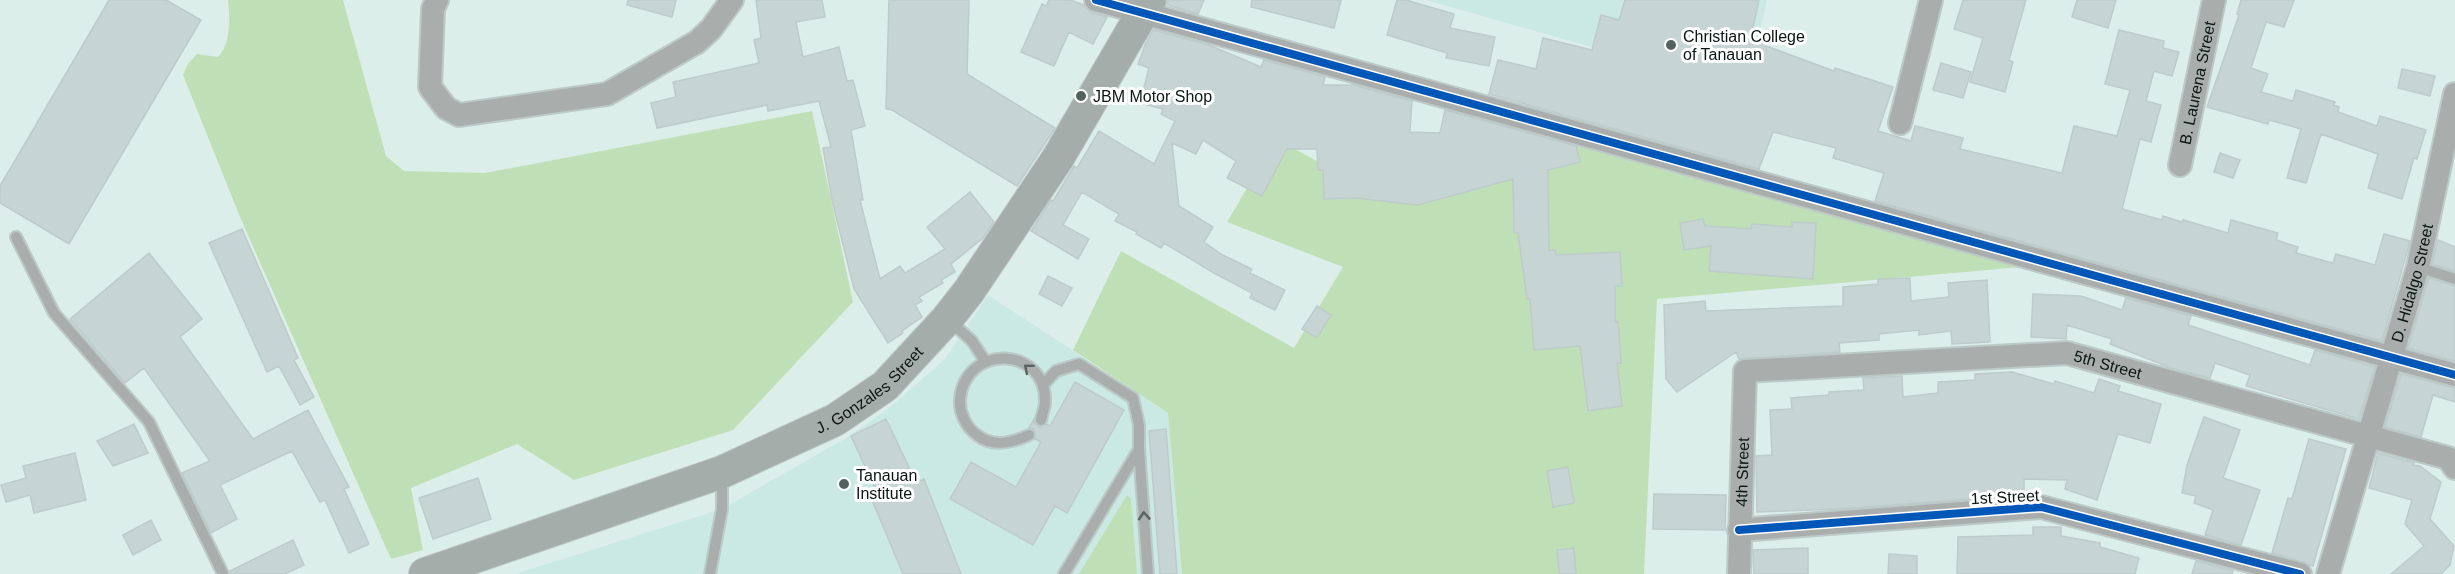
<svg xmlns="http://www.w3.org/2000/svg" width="2455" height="574" viewBox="0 0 2455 574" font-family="Helvetica,sans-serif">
	<rect width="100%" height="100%" fill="#dceeea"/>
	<!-- built -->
	<path fill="#cae9e2" d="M1426,0H1767L1746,91Z
		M988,295L1168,413L1182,574H515L722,509L846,438L889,408L946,358Z"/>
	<!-- green -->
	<path fill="#bfe0b6" d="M228,0H343L386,156L404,171L485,173L812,111L853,302L733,430L574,480L517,444L411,488L423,550L391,559L240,217L183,75L188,64L197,54L218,57C231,43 230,18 228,0Z
		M1577,133L2033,266L1657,299L1644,574H1182L1168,413L1073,350L1121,251L1294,348L1343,267L1227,222L1276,139L1373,191Z
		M1127,495L1131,499L1137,574H1079Z"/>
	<!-- building -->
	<path fill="#c6d4d3" stroke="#bdcbca" stroke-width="1.5" d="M109,0H166L201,20L69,244L0,203V186Z
		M628,0H676L672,17L627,5Z
		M756,0H822L825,17L796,22L803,57L839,47L847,81L853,80L865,126L851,130L863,200H860L880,279L900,266L905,273L945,249L927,227L970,192L994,222L983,238L951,264L955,272L941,280L943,283L919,297L922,301L915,305L922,317L902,331L903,333L888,343L854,289L832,200L823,148L831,147L819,101L768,111L767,105L657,128L651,103L676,97L673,82L759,63L754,40L761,38Z
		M889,0H969L967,74L1055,128L1017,186L892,110L886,109Z
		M1049,0H1070L1084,5L1092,13L1107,17L1093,44L1069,32L1054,66L1021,52L1042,4L1046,6Z
		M1168,0H1204L1198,14L1167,5Z
		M1252,0H1341L1334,28L1251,7Z
		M1397,0H1406L1454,14L1450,28L1495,37L1489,66L1446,58L1447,53L1387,35Z
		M1625,0H1759L1750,40L1834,71L1835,68L1893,87L1878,131L1911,141L1915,126L1963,138L1960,149L2062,173L2074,126L2117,136L2130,90L2105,84L2119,30L2164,41L2163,48L2179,52L2172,76L2154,71L2146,101L2161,105L2151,142L2140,139L2122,209L2162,220L2163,216L2182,222L2183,220L2228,233L2231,220L2278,233L2276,240L2298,247L2296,253L2333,263L2336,254L2375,265L2384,234L2410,241L2382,341L1875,201L1884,173L1833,158L1836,148L1773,132L1759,169L1489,94L1498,60L1536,69L1543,38L1592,50L1601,15L1619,20Z
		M1963,0H2026L2009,60L2013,62L2005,92L1970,82L1983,38L1954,29Z
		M2077,0H2116L2108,28L2072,17Z
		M2241,0H2294L2284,27L2266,22L2251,68L2268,74L2261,92L2293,101L2296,90L2335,102L2334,105L2339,107L2338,112L2377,126L2380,116L2426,130L2417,159L2414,158L2402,199L2368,188L2378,154L2321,134L2306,183L2287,178L2301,129L2269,120L2268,124L2207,107L2239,15L2237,14Z
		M1153,30L1209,45L1261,67L1264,60L1325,77L1323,85H1353L1412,101L1410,132L1440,133L1445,110L1576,146L1580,162L1548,170L1549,250H1555L1556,255L1620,252L1622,286H1615V322L1618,321L1621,363H1617L1622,406L1588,411L1580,346L1534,350L1530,299H1527L1518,233H1514L1513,179L1418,205L1356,198L1324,199L1323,170H1318L1317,149H1287L1262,196L1227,178L1236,161L1203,140L1196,154L1172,143L1179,206L1213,227L1204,242L1221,254L1252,269L1250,273L1285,290L1275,310L1250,298L1252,293L1214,273L1164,243L1161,248L1136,234L1137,232L1115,221L1119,214L1082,192L1063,225L1089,239L1078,259L1031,231L1051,200L1053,201L1074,166L1077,168L1099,131L1154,164L1175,121L1161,114L1163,109L1140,103L1149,68L1138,64L1145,45Z
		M1941,63L1971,72L1963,98L1933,90Z
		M2402,69L2435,76L2430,96L2398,88Z
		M2220,153L2240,160L2233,178L2214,172Z
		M1703,219L1705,226L1751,229L1752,224L1792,227V222L1816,223L1813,279L1709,271L1711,246L1684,250L1680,223Z
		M242,229L298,358L294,360L314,397L300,405L279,366L267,372L209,243Z
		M2438,240L2455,247V271L2432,264Z
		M149,253L202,319L180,337L253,439L308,410L349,487L344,489L369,544L349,553L325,500L320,502L292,451L220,485L237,519L211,533L182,473L210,461L144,368L125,383L70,319Z
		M1048,276L1072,288L1062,306L1039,294Z
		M1910,278L1911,301L1949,297L1948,283L1987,280L1990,342L1952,344L1951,331L1919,335V330L1879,334V340L1839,343L1840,352L1739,359L1736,352L1677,392L1666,379L1664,305L1705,301L1706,311L1843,306V287L1878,284V279Z
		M2429,278L2455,286V361L2408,348Z
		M2033,294L2081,296L2122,310L2126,298L2191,316L2188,325L2310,365L2315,350L2375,367L2359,419L2246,386L2250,375L2215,363L2210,378L2174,369L2110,344L2112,339L2067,325L2066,339L2031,337Z
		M1317,306L1331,315L1317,338L1302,329Z
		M2012,372L2054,384L2055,381L2094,393L2099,379L2120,386L2118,391L2161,404L2150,443L2118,434L2097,500L2065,489L2067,480L2024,479V495L1839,509L1757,512L1756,456L1772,455L1770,410L1792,409L1791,398L1829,395V392L1864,390L1863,378L1902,376L1903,397L1938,393V382L1975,380V374Z
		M2401,374L2455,388V402L2433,395L2421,437L2385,427Z
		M1075,382L1124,410L1067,513L1055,506L1033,545L950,499L971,462L1016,487L1041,442L1035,439L1034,429L1029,428L1034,419V423L1039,427L1047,424L1050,426Z
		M2204,417L2240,430L2223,478L2260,490L2241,545L2205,535L2213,510L2194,503L2196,496L2182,493L2187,465Z
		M886,419L916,482L924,479L961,574H903L872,500L879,497L851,436Z
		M134,424L148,453L113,466L97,441Z
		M1166,429L1177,574H1160L1149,431Z
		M2309,439L2346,449L2313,566L2272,553L2288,498L2292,499Z
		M75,453L86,500L34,513L30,495L6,502L1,485L26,478L23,466Z
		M2378,453L2414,463L2413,465L2420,466L2441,482L2430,519L2454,546L2450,565L2441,574H2391L2424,546L2405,524L2412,500L2369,488Z
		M1568,467L1574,503L1553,507L1547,471Z
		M478,478L491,519L433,539L419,498Z
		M1654,494L1726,495L1725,530L1653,529Z
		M151,520L161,540L133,555L123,535Z
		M2033,527H2061V536L2100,543V547L2139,558L2135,574H1957L1958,537L2033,535Z
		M293,540L304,565L285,574H230V571Z
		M1574,548L1576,574H1559L1557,550Z
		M1808,548V574H1754L1753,550Z
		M1889,554L1917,556V574H1888Z
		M2196,561L2233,571L2232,574H2192Z"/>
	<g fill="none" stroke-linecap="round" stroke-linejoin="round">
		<!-- service casing -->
		<g stroke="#bccac7" stroke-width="14">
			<path id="service" d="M16,237L54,313L149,422L223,574
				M2418,267L2455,279
				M950,321L972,341L985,361
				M1043,385L1056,371L1079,364L1133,398L1139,425V449
				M1029,435C1012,443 993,448 977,435C966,427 959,413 960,399C966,342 1047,347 1045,402C1045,408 1042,414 1041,420
				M710,574L722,509V476
				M1064,574L1139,449L1148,574"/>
		</g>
		<!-- minor casing -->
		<g stroke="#bccac7" stroke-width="26">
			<g id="minor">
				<path d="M437,0L433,9L430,87L446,108L459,115L607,94L697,42L711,29L732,0"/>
				<path d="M1096,0L2455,375"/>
				<path d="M1900,123L1931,0"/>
				<path id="s1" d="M2180,165L2214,0"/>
				<path d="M1739,530L2041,507L2300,574"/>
				<path id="s2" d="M1739,574L1745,371L2067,353L2448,458L2455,468"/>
				<path id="s3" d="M2328,574L2418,267L2455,94"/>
			</g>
		</g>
		<!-- secondary casing -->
		<g stroke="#bccac7" stroke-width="34">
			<g id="secondary">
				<path id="s4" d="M425,574L722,472L835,420L885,386L947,319L969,291L1058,158L1150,0"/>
			</g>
		</g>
		<!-- service -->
		<use href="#service" stroke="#a9aeac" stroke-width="10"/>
		<!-- minor -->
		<use href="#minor" stroke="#a9aeac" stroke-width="22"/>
		<!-- secondary -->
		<use href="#secondary" stroke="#a5adaa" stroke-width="32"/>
		<!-- cycleway casing -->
		<g stroke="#fff" stroke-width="11">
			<path id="cycleway" d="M1096,0L2455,375
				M1739,530L2041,507L2300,574"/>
		</g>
		<!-- cycleway -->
		<use href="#cycleway" stroke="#0057b8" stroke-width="8"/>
	</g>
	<!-- one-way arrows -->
	<defs><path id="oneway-chevron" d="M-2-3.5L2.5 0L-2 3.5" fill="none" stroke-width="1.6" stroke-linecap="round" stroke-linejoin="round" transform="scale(1.5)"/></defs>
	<g stroke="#5a6260">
		<use href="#oneway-chevron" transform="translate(1028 368) rotate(-140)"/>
		<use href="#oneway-chevron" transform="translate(1144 516) rotate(-94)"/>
	</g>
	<!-- markers -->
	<g fill="#54625e" stroke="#fff" stroke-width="2">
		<circle cx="1671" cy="45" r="6"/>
		<circle cx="1081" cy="96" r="6"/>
		<circle cx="844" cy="484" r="6"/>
	</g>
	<g text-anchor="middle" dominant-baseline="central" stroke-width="6" stroke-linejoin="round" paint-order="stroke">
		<!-- poi labels -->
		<g font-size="16" fill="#0a1613" stroke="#fff" text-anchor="start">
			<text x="1683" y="36">Christian College<tspan x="1683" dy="18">of Tanauan</tspan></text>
			<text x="1093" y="96">JBM Motor Shop</text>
			<text x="856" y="475">Tanauan<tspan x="856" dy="18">Institute</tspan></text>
		</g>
		<!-- street labels -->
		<g font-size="16" fill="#0a1613" stroke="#fff">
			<text stroke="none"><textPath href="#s1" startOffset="84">B. Laurena Street</textPath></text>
			<text stroke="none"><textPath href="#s3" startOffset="303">D. Hidalgo Street</textPath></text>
			<text stroke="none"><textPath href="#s2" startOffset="568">5th Street</textPath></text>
			<text stroke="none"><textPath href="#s4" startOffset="484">J. Gonzales Street</textPath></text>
			<text stroke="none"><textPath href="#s2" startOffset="102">4th Street</textPath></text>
			<text transform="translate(2005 497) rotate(-3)">1st Street</text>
		</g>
	</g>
</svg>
